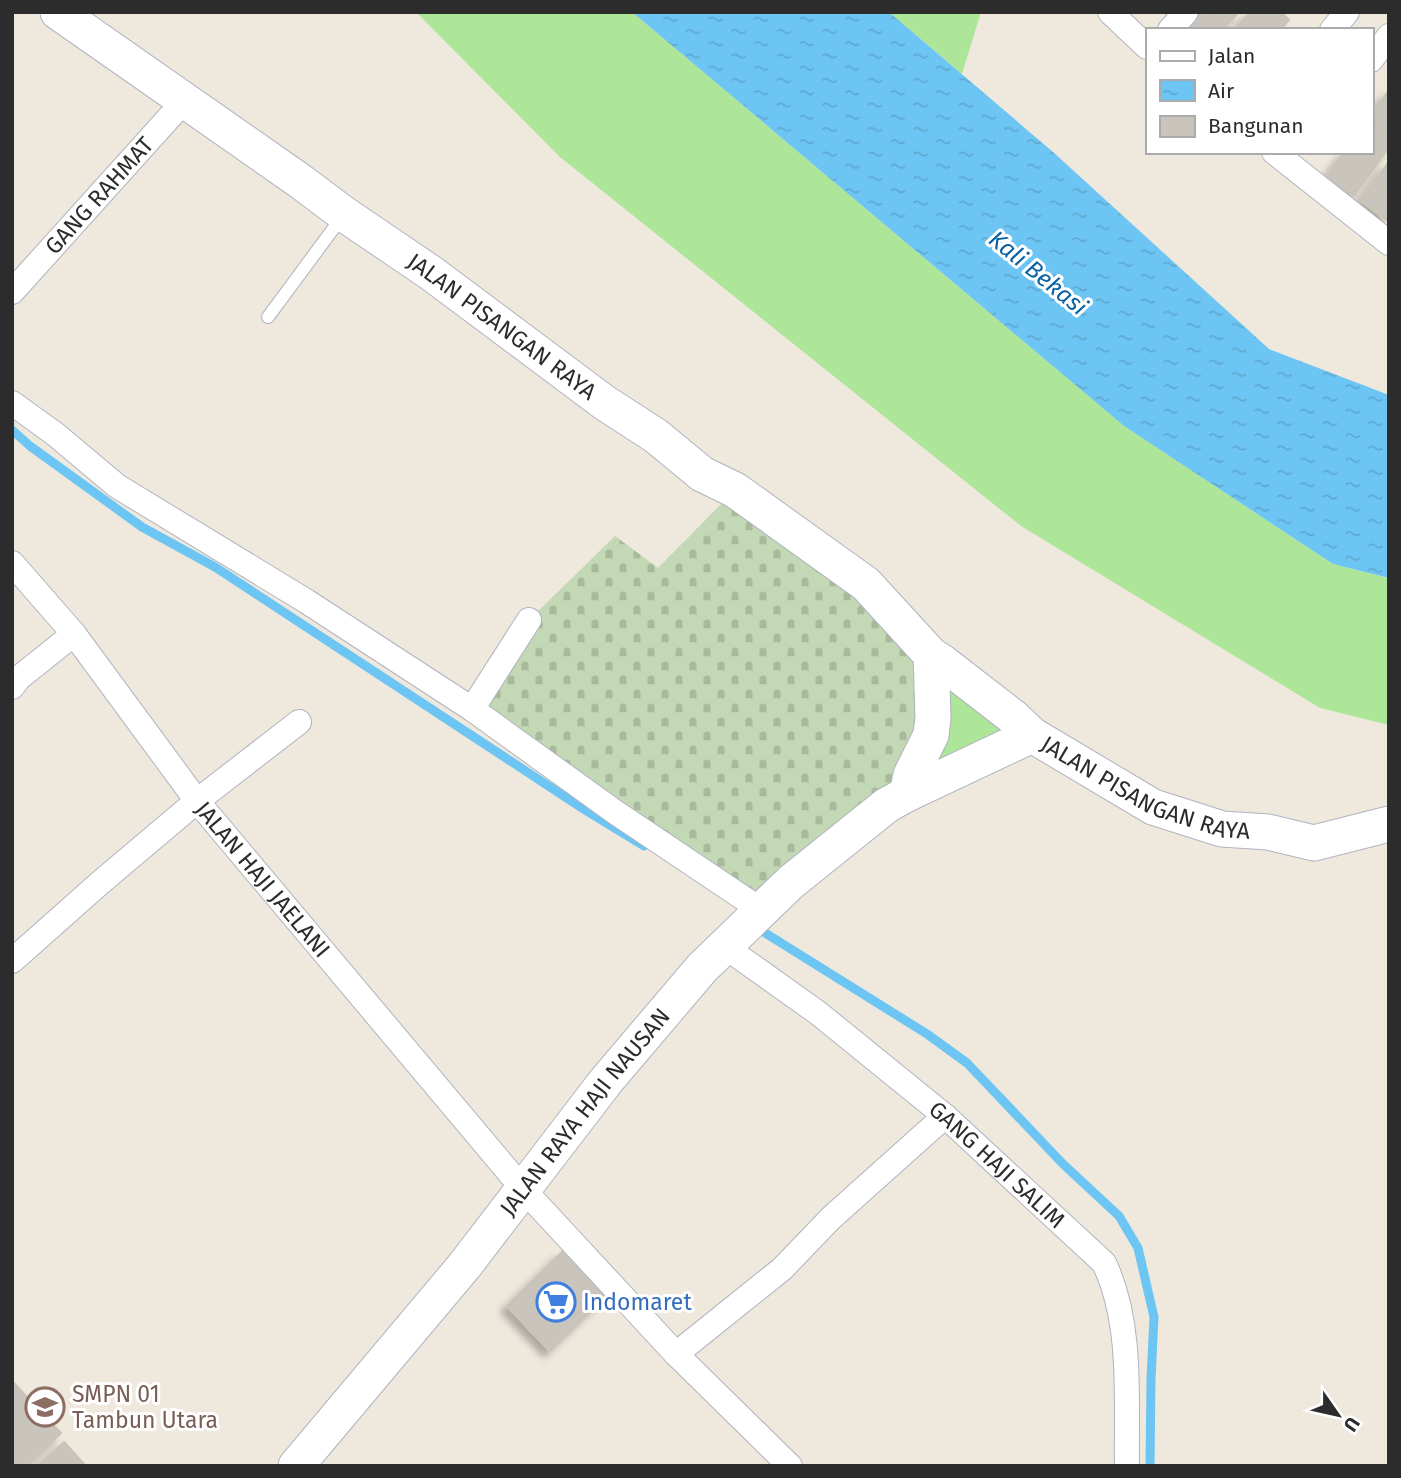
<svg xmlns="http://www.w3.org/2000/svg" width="1401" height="1478" viewBox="0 0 1401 1478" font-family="'Fira Sans',sans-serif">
	<defs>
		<pattern id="cemetery-stones" width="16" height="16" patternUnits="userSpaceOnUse" patternTransform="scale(1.75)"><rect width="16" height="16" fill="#c3d8b4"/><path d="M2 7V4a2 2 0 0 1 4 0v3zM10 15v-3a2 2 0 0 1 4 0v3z" fill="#a8ba9b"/></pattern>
		<pattern id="water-ripples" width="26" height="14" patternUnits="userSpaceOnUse" patternTransform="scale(1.75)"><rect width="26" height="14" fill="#6dc5f3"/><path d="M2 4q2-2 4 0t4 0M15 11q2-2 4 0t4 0" fill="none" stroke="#5fa9d0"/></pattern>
		<filter id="shadow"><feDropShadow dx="-6" dy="6" stdDeviation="3.5" flood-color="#0004"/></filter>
	</defs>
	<rect width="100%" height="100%" fill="#eee8dd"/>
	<!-- grass -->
	<path fill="#ade698" d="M416,12H632L1124,426L1333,564L1389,578V725L1320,708L1021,526L560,157Z
		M889,12H981L962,74Z
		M932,677L1032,735L911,775Z"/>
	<!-- cemetery -->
	<path fill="url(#cemetery-stones)" d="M735,490L931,655L919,760L761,910L472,709L529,620L615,536L658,568Z"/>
	<!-- water -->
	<path fill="url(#water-ripples)" d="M632,12H889L1053,152L1269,349L1389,395V578L1333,564L1124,426Z"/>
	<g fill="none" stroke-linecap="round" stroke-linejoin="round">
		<!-- stream -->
		<path stroke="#6dc5f3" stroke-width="9" d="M12,430L30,446L142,527L215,567L585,810L644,846
			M754,926L927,1034L967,1063L1063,1164L1119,1216L1138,1248L1154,1317L1151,1379L1150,1466"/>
	</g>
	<!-- building -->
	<path fill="#c9c5bd" stroke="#c9c4b7" stroke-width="2" filter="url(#shadow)" d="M1194,12H1210L1226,27L1224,30H1196L1186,21Z
		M1212,12H1239L1227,25Z
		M1250,12H1281L1289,20L1280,30H1267L1249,13Z
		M1248,15L1264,30H1234Z
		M1389,90V106L1381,101Z
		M1380,101L1389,107V135L1371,122V114Z
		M1371,124L1389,137V147L1381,158L1371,151Z
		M1344,152H1370L1380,160L1368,177L1340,158Z
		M1339,159L1367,178L1354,196L1326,177Z
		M1387,164L1389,165V192L1374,182Z
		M1373,183L1389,194L1388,221L1361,201Z
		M562,1252L605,1297L550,1351L507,1306Z
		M12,1381L61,1433L27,1466H12Z
		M64,1442L86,1466H38Z"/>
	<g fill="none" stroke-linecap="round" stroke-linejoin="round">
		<!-- lane casing -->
		<g stroke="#b1b3c0" stroke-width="14">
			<path id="lane" d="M268,317L342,217"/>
		</g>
		<!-- street casing -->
		<g stroke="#b1b3c0" stroke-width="26">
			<g id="street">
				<path d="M1110,12L1147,47"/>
				<path d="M1170,30L1186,12"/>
				<path d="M1332,30L1347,12"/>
				<path d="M1371,60L1389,36"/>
				<path d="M1274,152L1389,243"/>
				<path id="s1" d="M12,292L185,100"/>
				<path d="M12,403L55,434L117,486L306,601L472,709L615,812L761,910"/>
				<path id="s2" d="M12,563L74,634L197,801L523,1189L676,1354L790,1466"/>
				<path d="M12,687L20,677L74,634"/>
				<path d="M472,709L529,620"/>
				<path id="s3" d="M724,946L818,1013L945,1116L1104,1263C1133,1323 1126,1401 1127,1466"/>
				<path d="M12,961L101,882L197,801L299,722"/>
				<path d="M676,1354L782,1269L831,1218L945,1116"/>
			</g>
		</g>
		<!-- secondary casing -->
		<g stroke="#b1b3c0" stroke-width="37">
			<g id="secondary">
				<path id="s4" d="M58,12L300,181L344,214L431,273L605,403L656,436L702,474L735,490L866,584L931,655L933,717L931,735L911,775L907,794"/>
				<path id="s5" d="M931,655L942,662L1013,717L1032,735L1153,807L1222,829L1268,832L1314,843L1389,824"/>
				<path id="s6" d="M296,1466L465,1265L606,1081L702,968L791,882L887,805L907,794L1032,735"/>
			</g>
		</g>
		<!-- lane -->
		<use href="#lane" stroke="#fff" stroke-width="12"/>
		<!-- street -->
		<use href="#street" stroke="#fff" stroke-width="24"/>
		<!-- secondary -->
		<use href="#secondary" stroke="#fff" stroke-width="35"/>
	</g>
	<!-- icons -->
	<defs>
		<g id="supermarket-ring" transform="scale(2.0125)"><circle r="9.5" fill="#fff" stroke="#3f7fe0" stroke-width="1.5"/><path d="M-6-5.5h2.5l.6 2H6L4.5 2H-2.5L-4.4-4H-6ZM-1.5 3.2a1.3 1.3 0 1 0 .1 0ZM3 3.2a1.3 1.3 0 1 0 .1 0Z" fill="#3f7fe0"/></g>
		<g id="school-ring" transform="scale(2.0125)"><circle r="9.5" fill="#fff" stroke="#8d6e63" stroke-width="1.5"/><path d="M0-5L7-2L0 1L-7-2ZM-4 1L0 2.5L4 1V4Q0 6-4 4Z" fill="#8d6e63"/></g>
	</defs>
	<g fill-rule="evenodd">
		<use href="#supermarket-ring" x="556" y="1302"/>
		<use href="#school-ring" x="45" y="1407"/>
	</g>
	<g text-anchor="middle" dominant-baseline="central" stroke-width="6" stroke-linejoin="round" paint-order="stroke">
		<!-- street labels -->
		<g font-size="23" fill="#2c2c2c" stroke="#fff">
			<text stroke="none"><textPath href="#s1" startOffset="130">GANG RAHMAT</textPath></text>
			<text stroke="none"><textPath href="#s4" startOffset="544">JALAN PISANGAN RAYA</textPath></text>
			<text stroke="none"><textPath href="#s5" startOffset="256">JALAN PISANGAN RAYA</textPath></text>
			<text stroke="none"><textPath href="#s2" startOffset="404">JALAN HAJI JAELANI</textPath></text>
			<text stroke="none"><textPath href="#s6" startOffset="457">JALAN RAYA HAJI NAUSAN</textPath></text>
			<text stroke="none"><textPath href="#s3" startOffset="350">GANG HAJI SALIM</textPath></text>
		</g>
		<!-- shop labels -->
		<g font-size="23" fill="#366cbe" stroke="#fff" text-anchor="start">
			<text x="583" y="1302">Indomaret</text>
		</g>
		<!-- education labels -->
		<g font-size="23" fill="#785e54" stroke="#fff" text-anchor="start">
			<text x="72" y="1394">SMPN 01<tspan x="72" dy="26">Tambun Utara</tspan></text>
		</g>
		<!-- water labels -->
		<g font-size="24" font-style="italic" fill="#0862a3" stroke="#fff">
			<text transform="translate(1038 273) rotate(39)">Kali Bekasi</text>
		</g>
	</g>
	<!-- border -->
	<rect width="1401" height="1478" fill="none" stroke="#2c2c2c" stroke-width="28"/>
	<!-- legend -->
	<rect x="1146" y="28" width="228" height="126" fill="#ffffff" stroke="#ababab" stroke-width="2"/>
	<rect x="1160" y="51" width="35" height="10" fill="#ffffff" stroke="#ababab" stroke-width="2"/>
	<text x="1208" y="63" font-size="21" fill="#2c2c2c">Jalan</text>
	<rect x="1160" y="80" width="35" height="21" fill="url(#water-ripples)" stroke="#ababab" stroke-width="2"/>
	<text x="1208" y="98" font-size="21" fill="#2c2c2c">Air</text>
	<rect x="1160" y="116" width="35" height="21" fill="#c9c5bd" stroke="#ababab" stroke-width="2"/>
	<text x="1208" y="133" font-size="21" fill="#2c2c2c">Bangunan</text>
	<!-- north arrow -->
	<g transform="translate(1338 1415) rotate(124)" stroke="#ffffff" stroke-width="5" paint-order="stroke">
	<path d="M0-5L12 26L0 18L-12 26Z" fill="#2c2c2c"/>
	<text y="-10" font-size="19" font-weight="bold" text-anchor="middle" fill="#2c2c2c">U</text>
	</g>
</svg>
